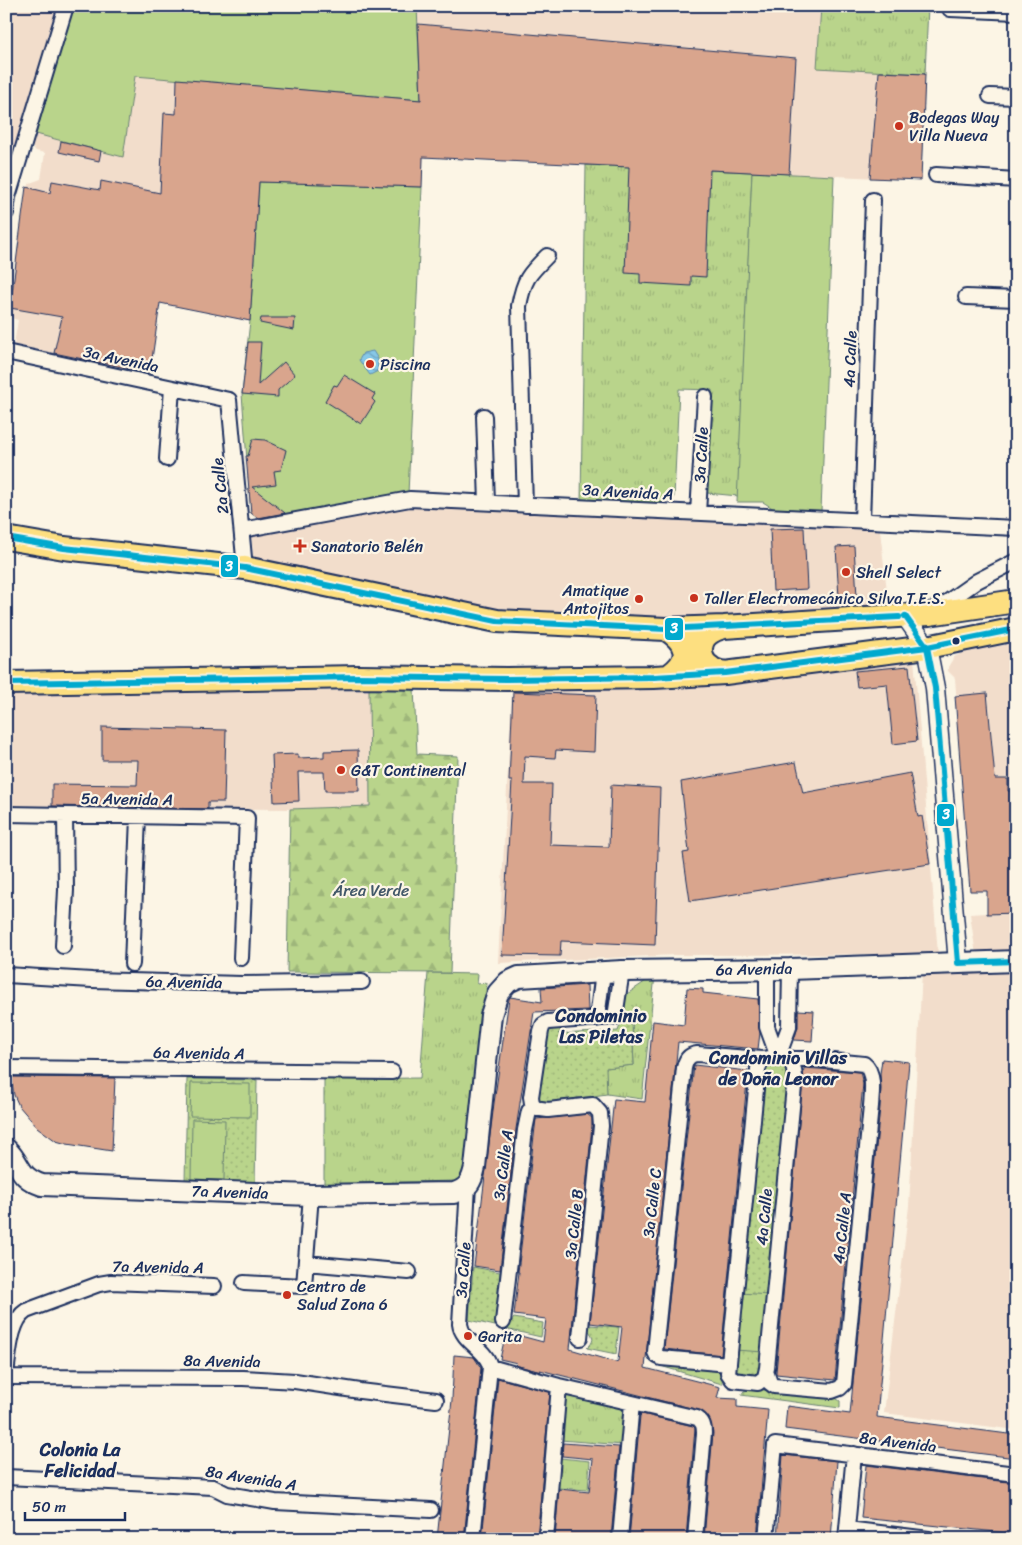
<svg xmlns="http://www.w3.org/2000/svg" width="1022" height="1545" viewBox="0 0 1022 1545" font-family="Sriracha,sans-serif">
	<defs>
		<pattern id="grass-tufts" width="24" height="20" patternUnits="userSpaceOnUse" patternTransform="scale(1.25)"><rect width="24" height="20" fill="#b9d48b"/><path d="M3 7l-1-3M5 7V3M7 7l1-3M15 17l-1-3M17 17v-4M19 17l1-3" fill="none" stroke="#9eb67a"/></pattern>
		<pattern id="forest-firs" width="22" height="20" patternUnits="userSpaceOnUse" patternTransform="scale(1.25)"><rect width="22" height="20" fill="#b9d48b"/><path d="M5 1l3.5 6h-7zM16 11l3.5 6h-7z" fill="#9eb67a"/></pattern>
		<pattern id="park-dots" width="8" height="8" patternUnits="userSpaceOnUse" patternTransform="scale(1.25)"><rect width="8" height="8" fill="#b9d48b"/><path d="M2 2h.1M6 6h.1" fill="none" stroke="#9eb67a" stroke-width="1.8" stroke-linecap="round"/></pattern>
		<pattern id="water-waves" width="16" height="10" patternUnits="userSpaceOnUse" patternTransform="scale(1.25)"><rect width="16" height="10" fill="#87c8e8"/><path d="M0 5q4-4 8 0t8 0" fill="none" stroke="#6ea3bf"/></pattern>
	</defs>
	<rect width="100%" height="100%" fill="#fcf5e5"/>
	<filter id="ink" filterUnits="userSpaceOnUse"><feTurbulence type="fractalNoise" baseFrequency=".02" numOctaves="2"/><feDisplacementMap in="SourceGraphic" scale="10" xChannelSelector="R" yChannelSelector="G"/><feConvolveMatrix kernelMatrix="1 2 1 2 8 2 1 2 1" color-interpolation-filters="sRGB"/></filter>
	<g filter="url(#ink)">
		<!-- built -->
		<path fill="#f2ddcb" d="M6,6H57L21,125L9,177L6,181Z
			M417,6H928L921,180L424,157L422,187L259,182L250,321L160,303L150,373L14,345L18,320L8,317L26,190L30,183L41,179L45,153L36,151L32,147L36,134L122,156L135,76L421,100Z
			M407,504L700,519L771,524L880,530L889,609L803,614L675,617H571L514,614L254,561L251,536Z
			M1016,643V954L976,955L970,914L987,913V891H970L955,678L948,671V667L954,657L964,652Z
			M914,658L938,954L674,955L498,963L512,691L669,689Z
			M369,690L370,807L290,809L6,808V694Z
			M1016,971V1430L884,1413L909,1206L922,972Z"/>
		<!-- grass -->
		<path fill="url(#grass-tufts)" stroke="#6a8274" d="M821,6H928L925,74L817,68Z
			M586,165L752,172L738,496L707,493L712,390L679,389L674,497L656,505L581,502Z
			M428,973L478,974L477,984L487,983L466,1168C463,1175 461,1179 454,1181L324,1184V1079L420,1078Z
			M655,975L642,1099L607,1094L605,1068L634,1065L632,1024L628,1021L627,1013L624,1007L627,994Z
			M669,1364L721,1369L723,1373L722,1384L657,1365Z
			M754,1389L834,1397L840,1401V1408L741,1395L744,1391Z
			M568,1394L625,1408L626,1410L623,1445L560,1440L564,1397Z
			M560,1458L590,1461L588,1490L557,1488Z"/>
		<!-- forest -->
		<path fill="url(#forest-firs)" stroke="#6a8274" d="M369,688H414L417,754L458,756L450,973L287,972L290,809L370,806Z"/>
		<!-- park -->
		<path fill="url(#park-dots)" stroke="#6a8274" d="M622,1020L628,1021L632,1024L634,1065L606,1068L607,1094L542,1103L537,1094L547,1031L564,1027L558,1034L618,1031Z
			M769,1065L785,1066L789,1071L762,1377L734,1374L764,1071Z
			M187,1079L257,1080L255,1183L185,1182Z
			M473,1267L500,1272L495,1326L469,1320Z
			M514,1318L543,1323L541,1337L506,1329Z
			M588,1325L619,1327L616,1354L587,1348C594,1342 595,1337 588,1330Z"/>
		<!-- garden -->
		<path fill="#b9d48b" stroke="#6a8274" d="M73,6H417L421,100L135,76L123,157L36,134Z
			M752,172L834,176L821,511L774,509L763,502H737Z
			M259,182L422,187L408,494L261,521L251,513L242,394L250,321Z
			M191,1083L250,1084V1117L190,1116Z
			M192,1119L225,1120L224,1180L191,1179Z
			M741,1293L769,1295L764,1352L735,1350Z"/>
		<!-- water -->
		<path fill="url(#water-waves)" stroke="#5c8bb1" d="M373,351L378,359V371L370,375L359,360L363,353Z"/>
		<!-- building -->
		<path fill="#d9a58d" stroke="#1b2f5e" d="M418,24L796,58L789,174L710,170L706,277L691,276V286L640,283V274L625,273L629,167L423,157L422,187L259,182L250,321L160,303L150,373L54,353L62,317L10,308L26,187L50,193L52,181L100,190L101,181L160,193L164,113L176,114L177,79L421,100Z
			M879,72L925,74L921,180L870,178Z
			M61,141L101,151L99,161L59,152Z
			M261,318H295L294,330L260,323Z
			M248,342H261L258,385L284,362L295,375L278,390V397L242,394Z
			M344,375L375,394L372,399L375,402L361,424L325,401L334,385L337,386Z
			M253,439L265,440L286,450L281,470L274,471L276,484L252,487L285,513L258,518L251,513L246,456H248Z
			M804,528L807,589L773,591L770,529Z
			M854,546L857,597L839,598L836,547Z
			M909,666L917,741L893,744L887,684L857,687L855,671Z
			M513,692L596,695L594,752L556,750L555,758L525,756L524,784H552L550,845L609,847L611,785L660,788L655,945L561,941L560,956L502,955L512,781H509Z
			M987,693L995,779H1008V791H1016V913L987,914V891H970L955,696Z
			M102,727L226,730L224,802H208V809L52,806V784L137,785L138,760H102Z
			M358,750L359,791H325L324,772H298L299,801L274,802L272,755L298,754V758L324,757V751Z
			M796,762L803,793L910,773L918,817L922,816L930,864L690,901L683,853L689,852L681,782Z
			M587,985L588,1010L534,1012L516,1129L500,1270L474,1266L494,1103L509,999L510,997L542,1002L541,988Z
			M687,988L703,989V993L758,999L760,1033L758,1049L678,1042L645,1368L720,1387L717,1398L737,1399V1407L768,1410L757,1539H704L713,1433L710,1420L702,1411L540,1370L541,1372L515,1365L517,1363L500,1359L506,1332L543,1342L546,1319L514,1315L519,1272H518L536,1119L587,1114L592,1118V1126L570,1349L615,1362L618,1361L622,1327L590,1323L614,1099L645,1102L653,1021L684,1025Z
			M798,1010L814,1011L812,1041L794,1040L798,1027Z
			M882,1059L909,1062L877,1417L1016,1435V1458L785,1429L787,1406L850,1414L880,1107L881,1089L880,1074Z
			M694,1065L748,1071L721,1355L664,1349Z
			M804,1068L860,1072L863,1084L835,1380L776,1374V1372Z
			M11,1077L115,1078L112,1151L67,1144L56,1141L37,1127L19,1106L14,1095Z
			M454,1355L474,1357L481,1368L464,1539H437L452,1400Z
			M498,1378L550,1392L537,1539H482Z
			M642,1414L693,1426L695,1428L686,1539H629L640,1416Z
			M563,1443L619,1447L611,1539H555L559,1489L589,1492L593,1459L562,1456Z
			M783,1455L837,1461L831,1539H777Z
			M866,1465L1016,1483V1534L861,1518Z"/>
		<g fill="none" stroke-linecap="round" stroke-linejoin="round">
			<!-- minor casing -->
			<g stroke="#1b2f5e" stroke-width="18">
				<path id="minor" d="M950,9L1016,12
					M990,96L1016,97
					M936,175L1016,180
					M6,213L8,197L66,6
					M966,297L1016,299
					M6,352L229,400L245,568
					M484,416L487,503
					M167,459L172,388
					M525,505L519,306C524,279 528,275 547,256
					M698,513L705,397
					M862,521L873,200
					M242,530L410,499L1016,528
					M936,610L977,581L1016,561
					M6,814L247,818L241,958
					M63,946L66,890L65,815
					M132,964L138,817
					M767,969V1027L778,1057
					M6,975L92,980L242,984L362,982
					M597,1019L603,972
					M778,1057L789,1027L790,969
					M762,1059L758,1069L728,1373L733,1380L758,1383L765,1377L767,1368L795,1076L793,1065L788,1058
					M6,1068L392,1072
					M537,1109L532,1103L531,1097L541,1031L543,1025L548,1022L615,1017L622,971
					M468,1186L460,1324C462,1342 487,1349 490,1367L473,1539
					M306,1263L409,1272
					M244,1283L304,1286L311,1195
					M503,1322L525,1130L529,1111L534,1108L548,1110L593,1105L600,1113L601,1126L580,1338
					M729,1364L661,1358L657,1356L655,1352L684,1068C686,1060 688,1055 697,1054L762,1059L778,1057L794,1059H813L864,1064C875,1072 872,1093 871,1106L844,1384L840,1388L832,1391L774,1386L770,1383L767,1374
					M490,1367L559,1386L697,1418C703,1422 704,1426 704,1433L695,1539
					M6,1373C9,1355 10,1321 26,1311L99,1284L111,1282L214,1286
					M6,1377L243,1378L295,1381L360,1391L436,1400
					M6,1477L213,1487L227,1494L275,1502L431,1510
					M847,1529L929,1539
					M546,1539L559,1386
					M620,1539L632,1403
					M766,1539L775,1445L1016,1474
					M846,1539L854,1454"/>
			</g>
			<!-- tertiary casing -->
			<g stroke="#1b2f5e" stroke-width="21">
				<path id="tertiary" d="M905,616L927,647L935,688L958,963"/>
			</g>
			<!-- secondary casing -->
			<g stroke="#1b2f5e" stroke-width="24">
				<path id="secondary" d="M6,1149C22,1164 17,1177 42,1185L311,1195L454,1193C468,1189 472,1181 475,1167L491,1015L498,993L508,982L519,977L622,971L790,969L1016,961"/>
			</g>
			<!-- primary casing -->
			<g stroke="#1b2f5e" stroke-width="26">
				<path id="primary" d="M6,538L64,548L245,568L497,621L666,629L724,627L929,614L1016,601
					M724,627C721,628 716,629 713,631C698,638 697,658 710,667C714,671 720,672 725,673
					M666,629C688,643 692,659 670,675
					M6,683L359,677L507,679L654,677L725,673L927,647L1016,629"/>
			</g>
			<!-- minor -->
			<use href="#minor" stroke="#fcf5e5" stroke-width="14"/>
			<!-- tertiary -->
			<use href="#tertiary" stroke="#fcf5e5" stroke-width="18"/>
			<!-- secondary -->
			<use href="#secondary" stroke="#fcf5e5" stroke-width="20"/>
			<!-- primary -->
			<use href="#primary" stroke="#fddf80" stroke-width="22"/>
			<!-- bus-1 casing -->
			<g stroke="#fcf5e5" stroke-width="10">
				<path id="bus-1" d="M6,538L64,548L245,568L497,621L666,629L899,617
					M905,616L927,647L935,688L958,963L1016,961
					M6,683L359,677L507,679L654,677L725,673L927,647L1016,629"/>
			</g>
			<!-- bus-1 -->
			<use href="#bus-1" stroke="#00a9ce" stroke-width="6"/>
		</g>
	</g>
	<!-- markers -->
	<g fill="#c8321e" stroke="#fcf5e5" stroke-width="2">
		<circle cx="899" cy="126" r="5"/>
		<circle cx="370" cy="364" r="5"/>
		<path d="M297.5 538.5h5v5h5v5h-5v5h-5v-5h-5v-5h5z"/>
		<circle cx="846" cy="572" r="5"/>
		<circle cx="694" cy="598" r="5"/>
		<circle cx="639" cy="599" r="5"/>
		<circle cx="341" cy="770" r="5"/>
		<circle cx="287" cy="1295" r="5"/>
		<circle cx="468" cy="1336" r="5"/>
	</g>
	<circle fill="#1b2f5e" stroke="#fcf5e5" stroke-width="2" cx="956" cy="641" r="4.5"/>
	<g text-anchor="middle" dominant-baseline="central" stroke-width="4.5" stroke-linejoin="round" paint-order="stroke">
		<!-- poi labels -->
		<g font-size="16" fill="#1b2f5e" stroke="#fcf5e5" text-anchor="start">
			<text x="909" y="117">Bodegas Way<tspan x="909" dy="18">Villa Nueva</tspan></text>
			<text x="380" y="364">Piscina</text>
			<text x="311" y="546">Sanatorio Belén</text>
			<text x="856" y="572">Shell Select</text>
			<text x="629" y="590" text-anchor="end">Amatique<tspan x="629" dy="18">Antojitos</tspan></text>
			<text x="704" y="598">Taller Electromecánico Silva T.E.S.</text>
			<text x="351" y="770">G&amp;T Continental</text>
			<text x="297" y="1286">Centro de<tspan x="297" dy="18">Salud Zona 6</tspan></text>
			<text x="478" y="1336">Garita</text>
		</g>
		<!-- street labels -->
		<g font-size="16" fill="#1b2f5e" stroke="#fcf5e5">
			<text transform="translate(121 359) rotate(12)">3a Avenida</text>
			<text transform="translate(850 359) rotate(-88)">4a Calle</text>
			<text transform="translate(701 455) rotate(-87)">3a Calle</text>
			<text transform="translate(220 486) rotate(-96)">2a Calle</text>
			<text transform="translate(628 492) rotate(3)">3a Avenida A</text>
			<text transform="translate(127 799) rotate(1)">5a Avenida A</text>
			<text transform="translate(754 969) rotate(-1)">6a Avenida</text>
			<text transform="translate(184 982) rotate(1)">6a Avenida</text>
			<text transform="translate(199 1053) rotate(1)">6a Avenida A</text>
			<text transform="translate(503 1165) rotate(-83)">3a Calle A</text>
			<text transform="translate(230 1192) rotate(2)">7a Avenida</text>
			<text transform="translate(652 1203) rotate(-84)">3a Calle C</text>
			<text transform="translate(764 1217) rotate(-85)">4a Calle</text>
			<text transform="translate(574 1224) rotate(-84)">3a Calle B</text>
			<text transform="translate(842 1228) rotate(-84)">4a Calle A</text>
			<text transform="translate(158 1267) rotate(1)">7a Avenida A</text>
			<text transform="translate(463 1270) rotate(-86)">3a Calle</text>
			<text transform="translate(222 1361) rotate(1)">8a Avenida</text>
			<text transform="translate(898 1442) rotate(7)">8a Avenida</text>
			<text transform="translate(251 1478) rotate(9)">8a Avenida A</text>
		</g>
		<!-- park labels -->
		<g font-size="16" fill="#425869" stroke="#fcf5e5">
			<text x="371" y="890">Área Verde</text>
		</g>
		<!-- neighbourhood labels -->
		<g font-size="18" font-weight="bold" fill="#1b2f5e" stroke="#fcf5e5">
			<text x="601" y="1016">Condominio<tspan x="601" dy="21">Las Piletas</tspan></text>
			<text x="778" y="1058">Condominio Villas<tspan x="778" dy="21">de Doña Leonor</tspan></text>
			<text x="80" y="1450">Colonia La<tspan x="80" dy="21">Felicidad</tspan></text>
		</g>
	</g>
	<g stroke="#fcf5e5" stroke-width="2">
		<rect x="220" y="554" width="19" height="24" rx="5" fill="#00a9ce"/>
		<rect x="664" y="617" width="20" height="24" rx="5" fill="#00a9ce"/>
		<rect x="936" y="803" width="19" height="24" rx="5" fill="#00a9ce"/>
	</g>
	<g font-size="14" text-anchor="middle" font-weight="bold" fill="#fff">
		<text x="229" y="571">3</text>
		<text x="674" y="633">3</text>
		<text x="946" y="819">3</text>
	</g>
	<!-- margin -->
	<rect width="1022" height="1545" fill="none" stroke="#fcf5e5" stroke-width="25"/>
	<rect x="12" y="12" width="997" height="1520" fill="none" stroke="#1b2f5e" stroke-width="2" filter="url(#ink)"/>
	<!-- scale -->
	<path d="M25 1512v8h100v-8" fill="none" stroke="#1b2f5e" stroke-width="2.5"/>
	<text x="32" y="1512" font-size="15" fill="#1b2f5e" stroke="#fcf5e5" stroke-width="4" paint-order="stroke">50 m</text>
</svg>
